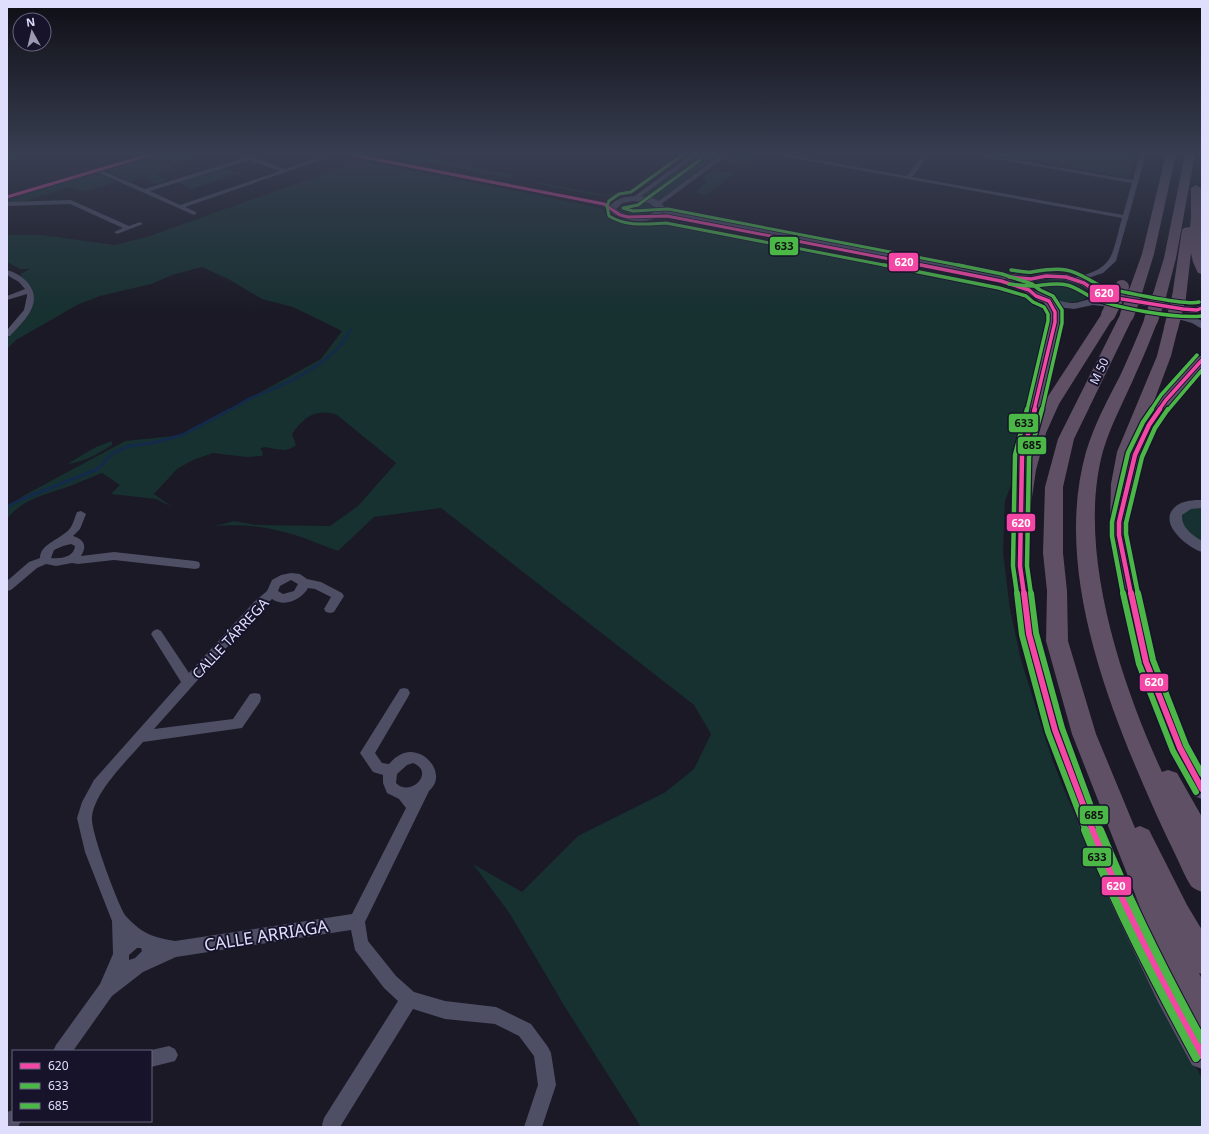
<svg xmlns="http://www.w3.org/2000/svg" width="1209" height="1134" viewBox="0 0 1209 1134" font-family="'Noto Sans',sans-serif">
	<rect width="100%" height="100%" fill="#1a1925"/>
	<!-- green -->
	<path fill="#173030" d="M159,154H209L168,166L175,169L156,175L169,179L155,184L143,179L147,177L143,176L129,182L115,173L112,174L107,172L110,171L108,170Z
		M382,154C402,154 421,155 440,158L438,159L517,176L510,178L502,177Z
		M701,154H722L658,201L640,197Z
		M989,154H1135L1129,174L1126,177Z
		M731,156L752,159L743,168L722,162Z
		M356,162L385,165L586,205L602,209L609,217L626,223L657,224L667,222L999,286C1017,292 1034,302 1052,307L1022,456L1005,501L1003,552L1010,609L1021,660L1052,759L1098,874L1163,1007L1202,1078V1127H641L565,1007L510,914L473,864L522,892L578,836L664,793L694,769L711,734L694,705L441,508L374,517L338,551C326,547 315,542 304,538C275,528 246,523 215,526L234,521L256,525L330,526L358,506L396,463L337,415C316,408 304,417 292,434L296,445C287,454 274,448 264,447L260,449L263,452L262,456L246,457L213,453L193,460L177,469L154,494L172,507L156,499L111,494L120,485L102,473C91,477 81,482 70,486C47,494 22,499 7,519V505L17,503L23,496L125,441L182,435L321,359L342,331L293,307L262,299L230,280L202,267L175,274L151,284L100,296L79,304L16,340L7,349V334L22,319L30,290L20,274L30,269H20L7,262V235H42L115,245L150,236Z
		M221,168L239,173L191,189L177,182Z
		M659,170L663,171C653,179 640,191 628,195C610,202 551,186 530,182L527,180L605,195L618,193L622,195Z
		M712,170L735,173L706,195L697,193V191L706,183L707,181L703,177Z
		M96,172L117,182L83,192L68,188L22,202L7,203V199Z
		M634,202L650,204L654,208C648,219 629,216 620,210L621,206Z
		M1051,279C1064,280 1081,281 1089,294L1087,298C1073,306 1042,303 1035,286L1036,282Z
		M112,441V445C98,454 84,462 67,464L96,447Z
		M1202,507V544L1185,531L1180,517C1185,509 1194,508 1202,507Z"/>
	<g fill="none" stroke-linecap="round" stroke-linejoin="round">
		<!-- stream-far1 -->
		<path stroke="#132a4b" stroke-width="2.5" d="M230,410C237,406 244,401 251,398C256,395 263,394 268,391C295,380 339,358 350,330"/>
		<!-- stream -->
		<path stroke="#132a4b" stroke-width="3" d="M7,509L8,506L20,500L98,469L113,453L129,446L152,443L182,435L231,409"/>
		<!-- minor -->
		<path fill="#4e4e65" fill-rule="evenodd" d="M18,154H28L7,161V157Z
			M146,154H156L103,171L145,189L244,158L240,156V154H245L285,169L329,154H338L185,207L196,212V214L194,215L97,172L7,199V195ZM249,160L280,171L180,205L150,191Z
			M692,154H699L636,200H632V198Z
			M722,154H729L660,205H656V203Z
			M771,154H784L907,176L924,154H930L912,177L1123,215L1132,183L967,154H981L1133,180L1140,154H1146L1116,261L1103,273L1076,282H1073V278C1116,268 1111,256 1122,218Z
			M71,200L129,226L140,222L143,224L117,234L114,232L123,228L70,204L7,206V202Z
			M7,270C15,272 23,277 28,283C44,303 24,321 10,336H7V330L24,310L27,296V294L7,300V296L25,289L19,282L7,275Z
			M81,511L86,514L80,529L73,536C85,540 87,546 81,556L114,552L195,561L199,562L200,565L199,568L195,569L114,560L78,564L72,563L56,566L46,564L37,568L11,590L7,591V581L29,562L40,558C40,543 63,539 71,527C74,522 75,516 77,512ZM71,544L75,546C74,557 61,559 51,558L54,550L63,546Z
			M291,573L300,574L307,579L321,582L342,593L344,596L334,612L330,613L326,612L324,609L331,597L315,589L308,588C302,599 285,608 272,599L262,608L154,729L233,719L250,694L255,693L260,694L261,698L260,702L242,728L143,742C126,762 95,791 92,817C90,830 117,902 125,915C129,920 138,928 143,931C152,937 164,939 175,941L352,914L406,808L399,799L387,793L383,783V775L373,772L360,753L400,689L404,688L408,689L410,693L408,697L375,753L382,763L389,764C391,762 394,758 398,756C420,741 450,773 429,791L365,922L368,941L396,976L414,992L445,1001L496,1007L531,1024L548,1047L551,1053L556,1085L542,1127H524L538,1085L534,1056L519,1036L495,1024L445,1019L413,1009L340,1127H323L322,1125L324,1118L398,1001L384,988L355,950L351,930L176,957L143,972L112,996L73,1051H53L56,1045L100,984L113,954L112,921L85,852L77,818L82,802L94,780L181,682L151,634L153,631L157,629L161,631L189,673L254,602L267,591L272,580L281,575ZM291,580L298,584L294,591L283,594L278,591L280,586ZM413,763C436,772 410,798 396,783L397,774L407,765ZM137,948H141L142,951L135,958L129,960V955Z
			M169,1046L175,1049L178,1055L175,1061L151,1067V1051H147Z
			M13,1110V1121H21L18,1127H7V1112Z"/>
		<!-- tertiary -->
		<path fill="#4e4e65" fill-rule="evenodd" d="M344,154H359L604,202L611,205C620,193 647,195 659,201C663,204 664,208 668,209C674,212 681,212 687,214L1003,273L1031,276L1046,273L1066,274L1087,281L1097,288L1124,296L1183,306L1196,307L1202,305V311L1197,313L1183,312L1122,302L1091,292L1081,285L1065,280L1046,279L1031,282L1003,279L662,213C651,225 628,222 615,215C610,212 607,208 602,206ZM633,201L649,203L657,209C648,220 627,217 616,209L623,203Z
			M1009,280C1032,286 1048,301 1072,303C1079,303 1086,299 1093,299C1100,299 1118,300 1123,305L1118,308L1093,305L1074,309L1057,307L1039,301L1026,292L1006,285L1004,283L1006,281Z
			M1170,311L1198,319L1202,321V329L1192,323L1167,316L1165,314Z
			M1195,500H1202V508L1191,509L1182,515C1181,527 1192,535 1202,541V552C1187,547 1157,523 1175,507C1180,502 1188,501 1195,500Z"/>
		<!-- trunk -->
		<path fill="#5b5068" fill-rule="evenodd" d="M1049,297L1053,298L1061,312V322L1045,397L1030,456L1029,566L1039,634L1066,730L1104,829L1128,883L1178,982L1202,1026V1069L1192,1065L1158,1002L1110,901L1080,829L1044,730L1019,634L1011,566L1014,456L1031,397L1049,322V312L1043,301L1045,298Z
			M1202,356V368L1171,403L1156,425L1143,455L1127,522L1128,535L1133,564L1156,662L1190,745L1202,767V799L1194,796L1169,748L1136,662L1110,535L1111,522L1127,455L1142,425L1161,397L1197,357Z"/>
		<!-- motorway -->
		<path fill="#605066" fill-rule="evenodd" d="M1166,154H1176L1154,254L1142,293L1140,296H1130L1128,293L1142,254Z
			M1185,154H1195L1176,258L1166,297L1164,300H1154L1152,297L1164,258Z
			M1196,185L1201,188L1202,274L1198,273L1193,262L1191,253L1186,297L1184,300H1174L1172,297L1182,230L1184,228L1190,227L1191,216V188Z
			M1108,311L1113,312L1115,315L1059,404L1046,433L1036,470L1030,511L1028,515L1021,517L1014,515L1012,511L1018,470L1030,433L1043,404L1103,312Z
			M1127,311L1132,312L1134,315L1074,439L1063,487V553L1067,591L1068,641L1096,734L1135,828L1140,826L1149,830L1187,905L1202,930V974L1199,973L1202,979V1030L1191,1025L1144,917L1072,734L1046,641L1047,591L1043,553L1045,487L1058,439L1120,315L1122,312Z
			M1151,316L1156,317L1158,320C1151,338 1144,356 1136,373C1125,399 1111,424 1103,451C1076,549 1121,683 1162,772L1168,770L1177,773L1202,817V892C1198,890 1194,889 1191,886C1185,877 1181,866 1176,856C1167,837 1158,819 1150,800C1105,698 1054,565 1086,452C1094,425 1108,399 1121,374C1129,356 1137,338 1144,320L1146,317Z
			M1171,324L1176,325L1178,328L1171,356L1135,452L1129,484L1128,522L1126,526L1119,528L1112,526L1110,522L1111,484L1117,452L1157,356L1164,328L1166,325Z"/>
		<!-- motorway-bridge -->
		<path stroke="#605066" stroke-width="14" d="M1108,315L1122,287
			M1127,315L1135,293
			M1151,320L1159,297
			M1171,328L1179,297"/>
		<!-- bus-1-far4 casing -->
		<g stroke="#16132b" stroke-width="4.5">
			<path id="bus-1-far4" d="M348,154L604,204L620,215L628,217L667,216L926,266
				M7,197L152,154"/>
		</g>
		<!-- bus-1-far3 casing -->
		<g stroke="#16132b" stroke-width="5.5">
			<path id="bus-1-far3" d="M921,265L1001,281L1029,290L1036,296L1049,301L1055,312V322L1034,410
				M1009,277L1031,279L1046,276L1066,277L1084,283L1094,290L1122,299L1183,309L1197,310L1202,308
				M1159,410L1166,400L1202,360"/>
		</g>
		<!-- bus-1-far2 casing -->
		<g stroke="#16132b" stroke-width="7">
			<path id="bus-1-far2" d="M1024,594L1020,566L1022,456L1035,409
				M1131,594L1119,535V522L1135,455L1149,425L1160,409"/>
		</g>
		<!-- bus-1-far1 casing -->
		<g stroke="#16132b" stroke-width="9">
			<path id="bus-1-far1" d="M1024,593L1029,634L1055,730L1093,831
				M1131,593L1146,662L1180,748L1202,789"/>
		</g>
		<!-- bus-1 casing -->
		<g stroke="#16132b" stroke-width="10">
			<path id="bus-1" d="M1092,830C1125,907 1162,981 1202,1055"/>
		</g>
		<!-- bus-2-far4 casing -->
		<g stroke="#16132b" stroke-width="4.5">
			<path id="bus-2-far4" d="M684,154L631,192L619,194L609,201L607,206L609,216C627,227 646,224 666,223L889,266"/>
		</g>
		<!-- bus-2-far3 casing -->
		<g stroke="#16132b" stroke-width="5.5">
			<path id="bus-2-far3" d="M884,265L999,288L1026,296L1033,302L1044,307L1048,314V321L1027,410
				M1009,284C1017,285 1025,286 1033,286C1045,285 1056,282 1067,285C1076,287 1083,293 1091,297C1114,308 1177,319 1202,316
				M1151,410L1161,395L1197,355"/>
		</g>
		<!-- bus-2-far2 casing -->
		<g stroke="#16132b" stroke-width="7">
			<path id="bus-2-far2" d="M1017,594L1013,566L1015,455L1027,409
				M1123,594L1112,536V522L1128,453L1143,422L1152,409"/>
		</g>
		<!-- bus-2-far1 casing -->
		<g stroke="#16132b" stroke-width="9">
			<path id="bus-2-far1" d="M1017,593L1022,635L1048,732L1086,831
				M1123,593L1139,664L1173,751L1196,792"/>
		</g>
		<!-- bus-2 casing -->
		<g stroke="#16132b" stroke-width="10">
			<path id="bus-2" d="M1085,830C1116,908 1156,984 1196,1058"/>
		</g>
		<!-- bus-3-far4 casing -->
		<g stroke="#16132b" stroke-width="4.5">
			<path id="bus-3-far4" d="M700,160L638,205L623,208L633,211L668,209L963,266"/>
		</g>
		<!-- bus-3-far3 casing -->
		<g stroke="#16132b" stroke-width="5.5">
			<path id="bus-3-far3" d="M958,265L1002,274L1032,284L1040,290L1053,296L1062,310V323L1042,410
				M1011,270C1018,271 1026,273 1032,272C1044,270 1054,268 1066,270C1078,272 1087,279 1097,284C1108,290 1188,306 1199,302
				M1168,410L1202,370"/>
		</g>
		<!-- bus-3-far2 casing -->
		<g stroke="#16132b" stroke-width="7">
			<path id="bus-3-far2" d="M1031,594L1027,566L1029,457L1042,409
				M1138,594L1126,534V523L1142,457L1155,428L1168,409"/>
		</g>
		<!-- bus-3-far1 casing -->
		<g stroke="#16132b" stroke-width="9">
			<path id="bus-3-far1" d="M1031,593L1036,633L1062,728L1100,831
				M1138,593L1153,660L1186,745L1202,774"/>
		</g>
		<!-- bus-3 casing -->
		<g stroke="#16132b" stroke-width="10">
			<path id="bus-3" d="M1100,830C1130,902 1164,971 1202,1040"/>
		</g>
		<!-- bus-1-far4 -->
		<use href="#bus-1-far4" stroke="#f346a5" stroke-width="3"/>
		<!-- bus-1-far3 -->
		<use href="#bus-1-far3" stroke="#f346a5" stroke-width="3.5"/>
		<!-- bus-1-far2 -->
		<use href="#bus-1-far2" stroke="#f346a5" stroke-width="4.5"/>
		<!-- bus-1-far1 -->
		<use href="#bus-1-far1" stroke="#f346a5" stroke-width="6"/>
		<!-- bus-1 -->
		<use href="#bus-1" stroke="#f346a5" stroke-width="8"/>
		<!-- bus-2-far4 -->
		<use href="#bus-2-far4" stroke="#4ab747" stroke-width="3"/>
		<!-- bus-2-far3 -->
		<use href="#bus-2-far3" stroke="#4ab747" stroke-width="3.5"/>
		<!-- bus-2-far2 -->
		<use href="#bus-2-far2" stroke="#4ab747" stroke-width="4.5"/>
		<!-- bus-2-far1 -->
		<use href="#bus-2-far1" stroke="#4ab747" stroke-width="6"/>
		<!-- bus-2 -->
		<use href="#bus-2" stroke="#4ab747" stroke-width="8"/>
		<!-- bus-3-far4 -->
		<use href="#bus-3-far4" stroke="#4ab747" stroke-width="3"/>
		<!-- bus-3-far3 -->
		<use href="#bus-3-far3" stroke="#4ab747" stroke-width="3.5"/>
		<!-- bus-3-far2 -->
		<use href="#bus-3-far2" stroke="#4ab747" stroke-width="4.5"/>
		<!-- bus-3-far1 -->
		<use href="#bus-3-far1" stroke="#4ab747" stroke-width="6"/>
		<!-- bus-3 -->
		<use href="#bus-3" stroke="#4ab747" stroke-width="8"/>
	</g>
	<!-- sky -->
	<linearGradient id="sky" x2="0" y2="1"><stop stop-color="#0e0e14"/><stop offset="0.49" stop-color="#383e51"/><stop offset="1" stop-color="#383e51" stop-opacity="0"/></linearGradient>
	<rect width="1209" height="313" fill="url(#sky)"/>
	<g text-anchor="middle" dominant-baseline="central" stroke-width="4" stroke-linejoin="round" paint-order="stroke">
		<!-- far-street labels -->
		<g font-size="12" fill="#e0defd" stroke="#16132b">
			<text transform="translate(1099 371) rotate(-64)">M 50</text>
		</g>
		<!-- street labels -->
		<g font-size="14" fill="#e0defd" stroke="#16132b">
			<text transform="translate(230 638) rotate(-47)">CALLE TÁRREGA</text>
		</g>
		<!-- near-street labels -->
		<g font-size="17" fill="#e0defd" stroke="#16132b">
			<text transform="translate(266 935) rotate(-9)">CALLE ARRIAGA</text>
		</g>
	</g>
	<g stroke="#16132b" stroke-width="1.5">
		<rect x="769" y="236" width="30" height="20" rx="4" fill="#4ab747"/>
		<rect x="888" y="252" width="31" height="20" rx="4" fill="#f346a5"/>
		<rect x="1089" y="284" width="31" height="19" rx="4" fill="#f346a5"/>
		<rect x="1008" y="413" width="31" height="20" rx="4" fill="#4ab747"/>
		<rect x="1017" y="436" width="30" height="19" rx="4" fill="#4ab747"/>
		<rect x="1006" y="513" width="30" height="19" rx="4" fill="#f346a5"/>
		<rect x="1139" y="673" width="30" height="19" rx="4" fill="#f346a5"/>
		<rect x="1079" y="805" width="30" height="20" rx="4" fill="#4ab747"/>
		<rect x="1082" y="847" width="30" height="20" rx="4" fill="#4ab747"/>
		<rect x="1101" y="876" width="31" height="20" rx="4" fill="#f346a5"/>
	</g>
	<g font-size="11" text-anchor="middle" font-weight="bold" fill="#fff">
		<text x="904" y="266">620</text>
		<text x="1104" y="297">620</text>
		<text x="1021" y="527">620</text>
		<text x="1154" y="686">620</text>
		<text x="1116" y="890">620</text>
	</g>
	<g font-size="11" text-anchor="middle" font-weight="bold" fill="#111">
		<text x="784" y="250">633</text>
		<text x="1024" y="427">633</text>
		<text x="1032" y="449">685</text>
		<text x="1094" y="819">685</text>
		<text x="1097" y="861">633</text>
	</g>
	<!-- border -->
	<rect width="1209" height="1134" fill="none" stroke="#e0defd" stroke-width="16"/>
	<!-- legend -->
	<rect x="12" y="1050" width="140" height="72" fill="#16132b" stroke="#67647f"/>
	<rect x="20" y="1063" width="20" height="6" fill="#f346a5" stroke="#67647f"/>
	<text x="48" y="1070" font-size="12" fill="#e0defd">620</text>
	<rect x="20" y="1083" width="20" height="6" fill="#4ab747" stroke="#67647f"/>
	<text x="48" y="1090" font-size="12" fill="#e0defd">633</text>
	<rect x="20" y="1103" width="20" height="6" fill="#4ab747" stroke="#67647f"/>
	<text x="48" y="1110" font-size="12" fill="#e0defd">685</text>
	<!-- north arrow -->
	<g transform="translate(32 32) rotate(352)"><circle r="19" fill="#16132b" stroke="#67647f"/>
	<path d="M0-3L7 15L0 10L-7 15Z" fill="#9b99b1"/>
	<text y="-6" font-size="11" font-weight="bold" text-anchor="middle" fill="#e0defd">N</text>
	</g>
</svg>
